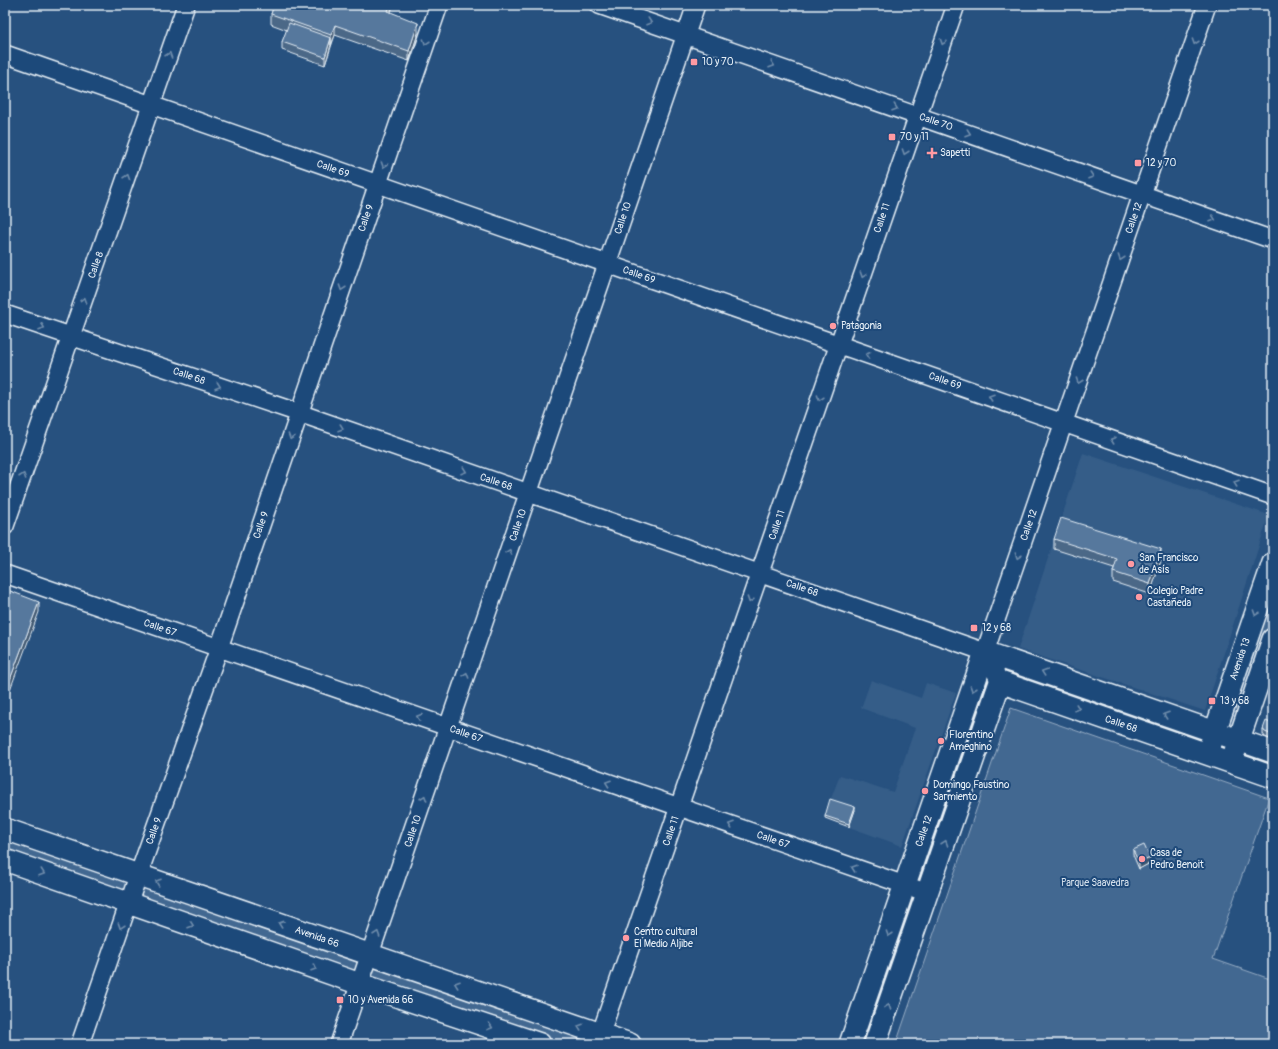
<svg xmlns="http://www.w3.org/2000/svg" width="1278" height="1049" viewBox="0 0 1278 1049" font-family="Pangolin,sans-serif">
	<rect width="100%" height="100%" fill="#27517f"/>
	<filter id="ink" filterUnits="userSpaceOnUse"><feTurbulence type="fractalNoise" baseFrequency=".025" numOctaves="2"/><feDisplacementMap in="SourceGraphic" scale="8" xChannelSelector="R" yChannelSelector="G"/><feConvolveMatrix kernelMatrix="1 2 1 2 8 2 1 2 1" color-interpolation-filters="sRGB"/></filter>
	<g filter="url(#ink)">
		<!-- built -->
		<path fill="#355d88" d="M1083,453L1269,515L1205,711L1018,649Z
			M871,680L921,698L926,683L956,693L902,846L849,827L830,801L840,775L893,792L915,728L861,708Z"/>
		<!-- green -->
		<path fill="#436891" stroke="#96acc4" d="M1273,588V623L1240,719L1233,725L1227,722Z
			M1011,708L1269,798L1213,959L1273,980V1044H896Z
			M5,835L602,1044H559L5,852Z"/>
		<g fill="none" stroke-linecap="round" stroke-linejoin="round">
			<!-- minor casing -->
			<g stroke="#e8f1f8" stroke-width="20">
				<path id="minor" d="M599,5L1273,240
					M5,54L1273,496
					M5,314L299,413L985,652L1000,682
					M5,526L186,5
					M5,574L928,893
					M985,652L1207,5
					M80,1044L138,876L219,648L439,5
					M339,1044L696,5
					M597,1044L956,5"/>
			</g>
			<!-- major casing -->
			<g stroke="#e8f1f8" stroke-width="24">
				<path id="major" d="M1210,746L1273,563
					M1234,754L1273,639
					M5,829L630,1044
					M5,860L360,984L540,1044
					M850,1044L985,652L1273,752
					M875,1044L1000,682L1273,777"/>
			</g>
			<!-- minor -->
			<use href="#minor" stroke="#1f4a7a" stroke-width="17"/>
			<!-- major -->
			<use href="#major" stroke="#1f4a7a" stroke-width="21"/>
		</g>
		<!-- wall -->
		<path fill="#4b6787" stroke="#e8f1f8" d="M274,5H393L391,12L418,33L409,61L335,35L325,65L282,50V42L287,30L271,24V14Z
			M1054,539L1161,560L1150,594L1113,582V572L1114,568L1054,549Z
			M1273,724V740L1265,737L1263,734V729Z
			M855,810L849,827L825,818V816Z
			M1133,850L1150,863L1139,869L1133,855Z"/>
		<!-- shaded-wall -->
		<path fill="#3d546e" stroke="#e8f1f8" d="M390,5H393L388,21V11Z
			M418,23V33L409,61V51Z
			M335,25V35L331,45V35Z
			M331,38V45L325,65V57Z
			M1161,549V560L1150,594V584Z
			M39,602V612L5,703V693Z
			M855,807V810L849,827V824Z
			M1150,858V863L1139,869V863Z"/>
		<!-- building -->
		<path fill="#57789d" stroke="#e8f1f8" d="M274,5H390L388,11L418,23L409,51L335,25L331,35L271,14Z
			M289,23L331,38L325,57L282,42Z
			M1061,518L1161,549L1150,584L1113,572L1117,559L1054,539Z
			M5,589L39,602L5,693Z
			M1266,721L1273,724V735L1265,732L1263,729Z
			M830,799L855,807L849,824L825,816Z
			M1144,845L1150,858L1139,863L1133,850Z"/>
		<!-- one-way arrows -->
		<defs><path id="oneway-chevron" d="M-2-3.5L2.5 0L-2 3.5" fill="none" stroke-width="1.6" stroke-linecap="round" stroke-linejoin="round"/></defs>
		<g stroke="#6f8dac">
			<use href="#oneway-chevron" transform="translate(649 22) rotate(19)"/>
			<use href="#oneway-chevron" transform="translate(426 42) rotate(109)"/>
			<use href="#oneway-chevron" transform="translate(943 42) rotate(109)"/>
			<use href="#oneway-chevron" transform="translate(1195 42) rotate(109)"/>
			<use href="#oneway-chevron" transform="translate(169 55) rotate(-71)"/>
			<use href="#oneway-chevron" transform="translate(772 65) rotate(19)"/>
			<use href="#oneway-chevron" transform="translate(895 108) rotate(19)"/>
			<use href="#oneway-chevron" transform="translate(968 133) rotate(19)"/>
			<use href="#oneway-chevron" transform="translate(905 152) rotate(109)"/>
			<use href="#oneway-chevron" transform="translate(384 165) rotate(109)"/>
			<use href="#oneway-chevron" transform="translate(1091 176) rotate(19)"/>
			<use href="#oneway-chevron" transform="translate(127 177) rotate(-71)"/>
			<use href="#oneway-chevron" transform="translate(1213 219) rotate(19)"/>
			<use href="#oneway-chevron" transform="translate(1121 258) rotate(109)"/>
			<use href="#oneway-chevron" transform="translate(863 275) rotate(109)"/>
			<use href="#oneway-chevron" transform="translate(342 288) rotate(109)"/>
			<use href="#oneway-chevron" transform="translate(84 300) rotate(-71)"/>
			<use href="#oneway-chevron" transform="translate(42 327) rotate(19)"/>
			<use href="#oneway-chevron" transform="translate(868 355) rotate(-161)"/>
			<use href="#oneway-chevron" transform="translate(1079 381) rotate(109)"/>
			<use href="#oneway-chevron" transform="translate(218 386) rotate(19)"/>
			<use href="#oneway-chevron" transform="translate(991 397) rotate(-161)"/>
			<use href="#oneway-chevron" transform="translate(820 398) rotate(109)"/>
			<use href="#oneway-chevron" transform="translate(341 428) rotate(19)"/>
			<use href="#oneway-chevron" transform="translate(291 437) rotate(109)"/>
			<use href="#oneway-chevron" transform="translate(1113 440) rotate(-161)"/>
			<use href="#oneway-chevron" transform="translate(464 471) rotate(19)"/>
			<use href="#oneway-chevron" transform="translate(23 476) rotate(-71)"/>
			<use href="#oneway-chevron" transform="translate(1236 483) rotate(-161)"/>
			<use href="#oneway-chevron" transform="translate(509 552) rotate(-71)"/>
			<use href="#oneway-chevron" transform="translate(1018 556) rotate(109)"/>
			<use href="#oneway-chevron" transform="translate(750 600) rotate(109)"/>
			<use href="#oneway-chevron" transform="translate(1256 613) rotate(109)"/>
			<use href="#oneway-chevron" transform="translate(1044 672) rotate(-161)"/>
			<use href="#oneway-chevron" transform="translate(466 675) rotate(-71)"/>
			<use href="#oneway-chevron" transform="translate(973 689) rotate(109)"/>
			<use href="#oneway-chevron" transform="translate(1077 708) rotate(19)"/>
			<use href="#oneway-chevron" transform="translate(1166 715) rotate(-161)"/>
			<use href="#oneway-chevron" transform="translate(419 717) rotate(-161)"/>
			<use href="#oneway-chevron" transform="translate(608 783) rotate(-161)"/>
			<use href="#oneway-chevron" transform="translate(424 798) rotate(-71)"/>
			<use href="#oneway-chevron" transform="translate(731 825) rotate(-161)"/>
			<use href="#oneway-chevron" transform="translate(945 843) rotate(-71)"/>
			<use href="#oneway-chevron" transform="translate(854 868) rotate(-161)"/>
			<use href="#oneway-chevron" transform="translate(42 873) rotate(19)"/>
			<use href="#oneway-chevron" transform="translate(158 882) rotate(-161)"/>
			<use href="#oneway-chevron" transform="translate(281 924) rotate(-161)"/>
			<use href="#oneway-chevron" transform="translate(191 925) rotate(19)"/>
			<use href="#oneway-chevron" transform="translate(121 926) rotate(109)"/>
			<use href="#oneway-chevron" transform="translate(377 934) rotate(-71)"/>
			<use href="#oneway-chevron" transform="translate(889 934) rotate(109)"/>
			<use href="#oneway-chevron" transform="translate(314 968) rotate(19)"/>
			<use href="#oneway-chevron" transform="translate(457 984) rotate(-161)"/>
			<use href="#oneway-chevron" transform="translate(888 1007) rotate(-71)"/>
			<use href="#oneway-chevron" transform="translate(490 1027) rotate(18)"/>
			<use href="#oneway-chevron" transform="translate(580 1027) rotate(-161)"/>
		</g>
	</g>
	<!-- markers -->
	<g fill="#ff9aa2" stroke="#1f4a7a" stroke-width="1.5">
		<rect x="690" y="58" width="8" height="8" rx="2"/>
		<rect x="888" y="133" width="8" height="8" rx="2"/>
		<path d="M930 147h4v4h4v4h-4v4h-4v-4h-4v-4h4z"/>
		<rect x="1134" y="159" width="8" height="8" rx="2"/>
		<circle cx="833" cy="326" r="4"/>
		<circle cx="1131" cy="564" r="4"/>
		<circle cx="1139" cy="597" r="4"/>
		<rect x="970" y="624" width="8" height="8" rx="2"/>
		<rect x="1208" y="697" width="8" height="8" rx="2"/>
		<circle cx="941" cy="741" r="4"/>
		<circle cx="925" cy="791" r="4"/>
		<circle cx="1142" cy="859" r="4"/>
		<circle cx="626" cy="938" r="4"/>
		<rect x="336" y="996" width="8" height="8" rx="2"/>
	</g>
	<g text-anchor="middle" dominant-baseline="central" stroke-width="4" stroke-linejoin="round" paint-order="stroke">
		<!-- poi labels -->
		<g font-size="10" fill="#e8f1f8" stroke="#1f4a7a" text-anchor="start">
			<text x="702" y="62">10 y 70</text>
			<text x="900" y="137">70 y 11</text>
			<text x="940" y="153">Sapetti</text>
			<text x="1146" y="163">12 y 70</text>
			<text x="841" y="326">Patagonia</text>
			<text x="1139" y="558">San Francisco<tspan x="1139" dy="12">de Asís</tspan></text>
			<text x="1147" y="591">Colegio Padre<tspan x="1147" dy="12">Castañeda</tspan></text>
			<text x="982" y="628">12 y 68</text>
			<text x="1220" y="701">13 y 68</text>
			<text x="949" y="735">Florentino<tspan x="949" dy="12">Ameghino</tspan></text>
			<text x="933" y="785">Domingo Faustino<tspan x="933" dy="12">Sarmiento</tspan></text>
			<text x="1150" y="853">Casa de<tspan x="1150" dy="12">Pedro Benoit</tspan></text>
			<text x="634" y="932">Centro cultural<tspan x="634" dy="12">El Medio Aljibe</tspan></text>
			<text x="348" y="1000">10 y Avenida 66</text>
		</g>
		<!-- street labels -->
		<g font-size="10" fill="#e8f1f8" stroke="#1f4a7a">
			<text transform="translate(936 122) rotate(19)">Calle 70</text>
			<text transform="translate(333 169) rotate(19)">Calle 69</text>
			<text transform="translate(366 218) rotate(-71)">Calle 9</text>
			<text transform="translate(623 218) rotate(-71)">Calle 10</text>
			<text transform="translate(882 218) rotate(-71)">Calle 11</text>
			<text transform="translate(1134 218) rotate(-71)">Calle 12</text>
			<text transform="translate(96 265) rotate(-71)">Calle 8</text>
			<text transform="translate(639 275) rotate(19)">Calle 69</text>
			<text transform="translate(189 376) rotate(19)">Calle 68</text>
			<text transform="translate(945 381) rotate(19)">Calle 69</text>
			<text transform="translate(496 482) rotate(19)">Calle 68</text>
			<text transform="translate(261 525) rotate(-71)">Calle 9</text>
			<text transform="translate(518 525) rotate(-71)">Calle 10</text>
			<text transform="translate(777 525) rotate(-71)">Calle 11</text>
			<text transform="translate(1029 525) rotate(-71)">Calle 12</text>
			<text transform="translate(802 588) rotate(19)">Calle 68</text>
			<text transform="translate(160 628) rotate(19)">Calle 67</text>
			<text transform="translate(1240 659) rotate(-71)">Avenida 13</text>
			<text transform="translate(1121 724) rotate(19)">Calle 68</text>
			<text transform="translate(466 734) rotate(19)">Calle 67</text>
			<text transform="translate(154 831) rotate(-70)">Calle 9</text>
			<text transform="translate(413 831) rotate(-71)">Calle 10</text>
			<text transform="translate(671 831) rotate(-71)">Calle 11</text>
			<text transform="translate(924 831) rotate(-71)">Calle 12</text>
			<text transform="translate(773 840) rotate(19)">Calle 67</text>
			<text transform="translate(317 937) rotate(19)">Avenida 66</text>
		</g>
		<!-- park labels -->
		<g font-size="10" fill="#d8e3ee" stroke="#1f4a7a">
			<text x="1095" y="883">Parque Saavedra</text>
		</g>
	</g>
	<!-- margin -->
	<rect width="1278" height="1049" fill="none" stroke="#1f4a7a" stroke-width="20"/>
	<rect x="10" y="10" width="1258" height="1029" fill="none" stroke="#e8f1f8" stroke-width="1.5" filter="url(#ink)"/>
</svg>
